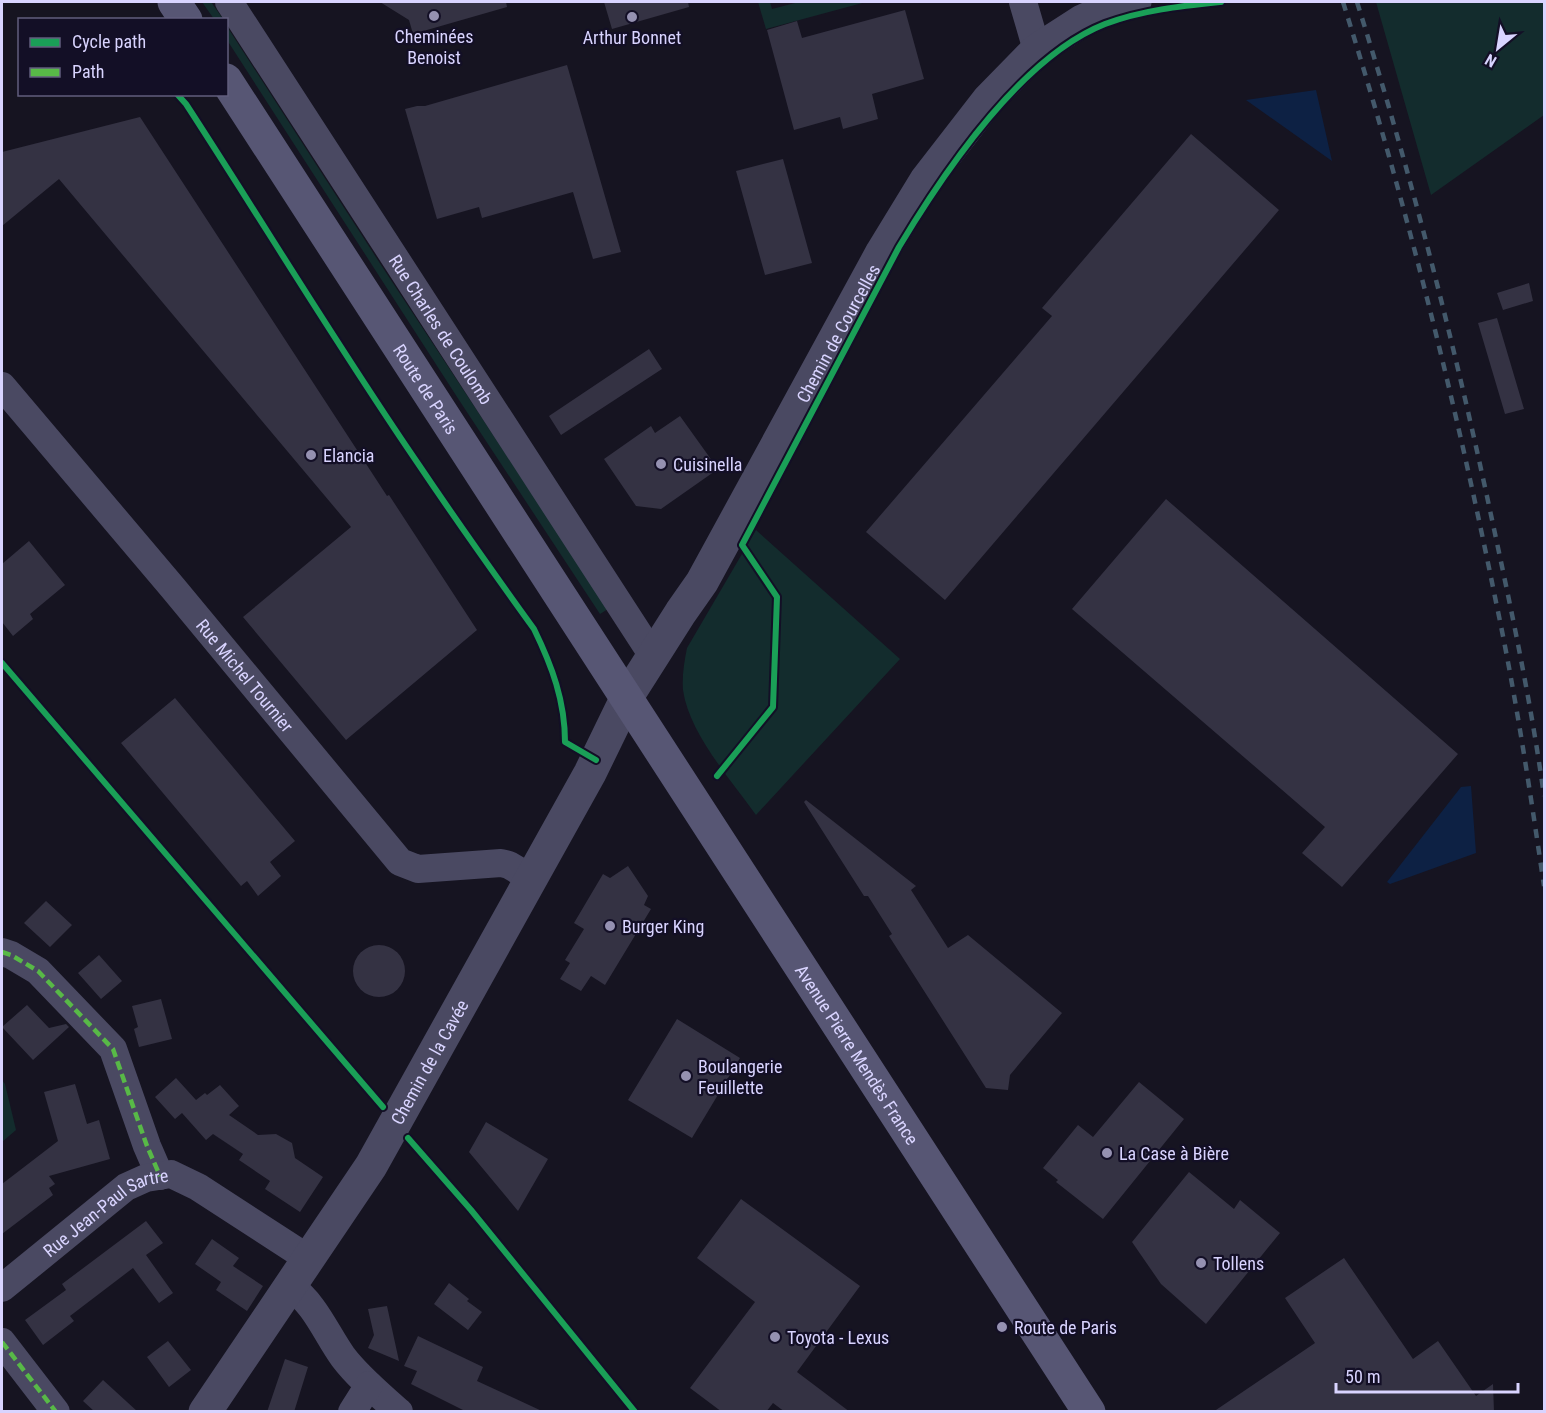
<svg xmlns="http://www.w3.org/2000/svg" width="1546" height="1413" viewBox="0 0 1546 1413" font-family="'Roboto Condensed',sans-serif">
	<rect width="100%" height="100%" fill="#161421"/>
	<!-- green -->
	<path fill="#132c2d" d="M202,2H211L223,19H214Z
		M758,2H770L772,9L799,2H866L766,29Z
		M1376,2H1544V115L1431,195Z
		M226,25L381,265L608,609L600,614L459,400L227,40Z
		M756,530L900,659L756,815C731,780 689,733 683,690C682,676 684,663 687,648Z
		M2,1080L5,1084L16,1130L2,1142Z"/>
	<!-- water -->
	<path fill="#0d2144" d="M1316,90L1332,161L1246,100Z
		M1471,786L1476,853L1390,884L1387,882L1461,787Z"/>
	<!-- building -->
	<path fill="#343243" d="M380,2H506L507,7L413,34L409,20Z
		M604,2H688L689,7L612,29Z
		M905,10L924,79L872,94L878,119L843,129L840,117L794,130L767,30L797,21L802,38Z
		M567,65L621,252L593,259L573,192L482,218L479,207L437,219L405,109L417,106H425Z
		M140,117L387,496L389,495L477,630L346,740L243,617L351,527L59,179L2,226V152Z
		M1191,134L1279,210L945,600L866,532L1052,316L1042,308Z
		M783,159L812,263L765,275L736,171Z
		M1529,283L1533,301L1503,310L1497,293Z
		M1497,318L1524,409L1505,414L1478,323Z
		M649,349L662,369L561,435L549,416Z
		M680,416L718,469L661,509L636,506L604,459L651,426L655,433Z
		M1166,499L1458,754L1342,887L1302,853L1325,827L1072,609Z
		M29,541L65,585L30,614L33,619L13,636L2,622V564Z
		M175,698L295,841L270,862L281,876L258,896L247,881L241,886L121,743Z
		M806,800L916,886L911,890L948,948L968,935L1062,1013L1010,1075L1008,1090L986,1088L889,936L892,934L868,896H864L804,802Z
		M628,866L648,896L644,905L651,909L605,985L591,976L581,991L560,979L570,963L565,960L584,929L574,923L603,874L610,878Z
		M46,901L72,925L50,947L24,923Z
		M353 971a26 26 0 1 1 52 0a26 26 0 1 1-52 0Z
		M99,955L122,981L101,999L78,973Z
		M161,999L172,1039L139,1047L134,1029L138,1027L132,1006Z
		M27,1005L49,1028L66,1024L69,1027L33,1060L2,1027Z
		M677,1019L740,1058L692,1138L628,1100Z
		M176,1078L196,1100L205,1093L207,1095L220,1085L239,1106L229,1115L258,1135L276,1134L292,1143L295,1158L323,1177L300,1212L265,1189L270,1181L239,1160L243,1154L213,1134L206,1140L182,1113L175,1119L155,1097Z
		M1139,1082L1184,1119L1103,1219L1056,1182L1058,1180L1043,1168L1078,1125L1093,1137Z
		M75,1084L87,1124L99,1120L110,1159L49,1176L55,1184L49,1188L53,1195L2,1234V1184L58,1141L44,1092Z
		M486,1122L548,1159L518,1211L469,1152Z
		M1189,1172L1234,1209L1240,1200L1280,1233L1206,1324L1161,1284L1132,1242Z
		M741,1199L860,1286L797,1372L850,1412H785L773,1403L766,1412H722L690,1388L755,1302L697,1258Z
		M146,1221L163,1243L146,1255L173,1293L159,1303L133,1268L70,1316L74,1321L43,1345L25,1320L66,1290L62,1284Z
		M212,1239L239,1258L233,1266L263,1286L247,1311L216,1290L221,1282L195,1264Z
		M1344,1258L1413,1359L1438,1341L1476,1396L1493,1384L1494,1412H1213L1315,1343L1285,1298Z
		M449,1283L469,1299L467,1301L482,1312L468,1330L434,1304Z
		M387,1306L399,1361L368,1348L374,1335L368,1309Z
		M418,1336L483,1367L477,1381L544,1412H467L411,1384L417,1371L404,1366Z
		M168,1341L191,1370L169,1387L147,1357Z
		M285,1359L308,1367L294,1412H267Z
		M103,1380L138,1412H95L83,1401Z"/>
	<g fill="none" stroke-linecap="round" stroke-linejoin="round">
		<!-- minor -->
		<g stroke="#4a4962" stroke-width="28">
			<path id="s1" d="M229,2L653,656"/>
			<path d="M1023,2L1037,50"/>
			<path id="s2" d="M2,386L173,588L400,862L418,869L501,863L509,865L531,878"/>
			<path d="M2,952L11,955L38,971L113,1049L147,1146L160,1176"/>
			<path d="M291,1287C315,1304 326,1333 343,1357C359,1378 379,1394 399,1412"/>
			<path id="s3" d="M2,1288L126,1187L146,1178L171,1174L198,1187L309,1259"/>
			<path d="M2,1342L56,1412"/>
			<path d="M352,1412L369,1385"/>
		</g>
		<!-- tertiary -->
		<path stroke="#4a4962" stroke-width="33" id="s4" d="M205,1412L371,1166L590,773L627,697L681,612L702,582L882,252L926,180L988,100L1037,50L1082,21L1107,10L1135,2"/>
		<!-- secondary -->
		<g stroke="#575674" stroke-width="33">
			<path d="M174,2L186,20"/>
			<path id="s5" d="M226,80L1089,1412"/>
		</g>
		<!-- rail -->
		<path stroke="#43596b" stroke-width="4.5" stroke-dasharray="9 8" stroke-linecap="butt" d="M1343,2C1405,199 1455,399 1496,602C1516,696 1530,791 1544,886
			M1357,2C1410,170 1454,342 1491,515C1511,608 1531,702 1544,796"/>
		<!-- quiet -->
		<path stroke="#58b947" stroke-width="4.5" stroke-dasharray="9 4.5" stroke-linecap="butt" d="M2,952L11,955L38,971L113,1049L147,1146L160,1176
			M2,1342L56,1412"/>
		<!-- cycleway casing -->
		<g stroke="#130f26" stroke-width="10">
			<path id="cycleway" d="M177,94L186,104C264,224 338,347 419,465C456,520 495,575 534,629C552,666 565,701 565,742L596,760
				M2,663L383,1107
				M717,776L773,707L777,597L742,545L899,247C944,172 1021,57 1105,24C1142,10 1182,6 1221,2
				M408,1138L471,1210L635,1412"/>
		</g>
		<!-- cycleway -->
		<use href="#cycleway" stroke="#1a9f57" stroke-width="6"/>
	</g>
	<!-- markers -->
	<g fill="#9591b1" stroke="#130f26" stroke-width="2">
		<circle cx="434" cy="16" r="6"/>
		<circle cx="632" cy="17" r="6"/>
		<circle cx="311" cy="455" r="6"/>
		<circle cx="661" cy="464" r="6"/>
		<circle cx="610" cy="926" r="6"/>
		<circle cx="686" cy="1076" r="6"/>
		<circle cx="1107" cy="1153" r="6"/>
		<circle cx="1201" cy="1263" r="6"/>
		<circle cx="1002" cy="1327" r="6"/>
		<circle cx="775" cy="1337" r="6"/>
	</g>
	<g text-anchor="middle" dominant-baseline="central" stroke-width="4.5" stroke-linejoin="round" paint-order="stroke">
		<!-- poi labels -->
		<g font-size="18" fill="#d9d4ff" stroke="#130f26" text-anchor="start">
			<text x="434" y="36" text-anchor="middle">Cheminées<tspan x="434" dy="21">Benoist</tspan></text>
			<text x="632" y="37" text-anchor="middle">Arthur Bonnet</text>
			<text x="323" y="455">Elancia</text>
			<text x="673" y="464">Cuisinella</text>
			<text x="622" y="926">Burger King</text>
			<text x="698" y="1066">Boulangerie<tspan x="698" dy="21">Feuillette</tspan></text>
			<text x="1119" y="1153">La Case à Bière</text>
			<text x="1213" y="1263">Tollens</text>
			<text x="1014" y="1327">Route de Paris</text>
			<text x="787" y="1337">Toyota - Lexus</text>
		</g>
		<!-- street labels -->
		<g font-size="18" fill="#d9d4ff" stroke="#130f26">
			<text stroke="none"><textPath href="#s1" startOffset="390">Rue Charles de Coulomb</textPath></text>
			<text stroke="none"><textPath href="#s4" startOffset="1252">Chemin de Courcelles</textPath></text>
			<text stroke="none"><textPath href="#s5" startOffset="368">Route de Paris</textPath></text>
			<text stroke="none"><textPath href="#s2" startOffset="378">Rue Michel Tournier</textPath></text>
			<text stroke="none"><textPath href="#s5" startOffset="1161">Avenue Pierre Mendès France</textPath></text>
			<text stroke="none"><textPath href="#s4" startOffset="416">Chemin de la Cavée</textPath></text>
			<text stroke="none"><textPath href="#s3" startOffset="130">Rue Jean-Paul Sartre</textPath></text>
		</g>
	</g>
	<!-- border -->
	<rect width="1546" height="1413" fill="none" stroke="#d9d4ff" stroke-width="6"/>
	<!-- legend -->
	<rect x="18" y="18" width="210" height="78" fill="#130f26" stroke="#625e7d" stroke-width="1.5"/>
	<rect x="30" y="38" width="30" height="9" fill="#1a9f57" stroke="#625e7d" stroke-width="1.5"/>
	<text x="72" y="48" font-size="18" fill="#d9d4ff">Cycle path</text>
	<rect x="30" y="68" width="30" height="9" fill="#58b947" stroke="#625e7d" stroke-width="1.5"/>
	<text x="72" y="78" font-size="18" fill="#d9d4ff">Path</text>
	<!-- north arrow -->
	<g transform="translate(1498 48) rotate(210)" stroke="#130f26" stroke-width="4.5" paint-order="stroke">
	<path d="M0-4.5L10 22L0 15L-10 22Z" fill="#d9d4ff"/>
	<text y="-9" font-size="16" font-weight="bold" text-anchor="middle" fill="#d9d4ff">N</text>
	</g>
	<!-- scale -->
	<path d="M1336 1383v9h182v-9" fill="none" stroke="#d9d4ff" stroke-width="3"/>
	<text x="1345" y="1383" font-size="18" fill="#d9d4ff" stroke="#130f26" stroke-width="4.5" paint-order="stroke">50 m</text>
</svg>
